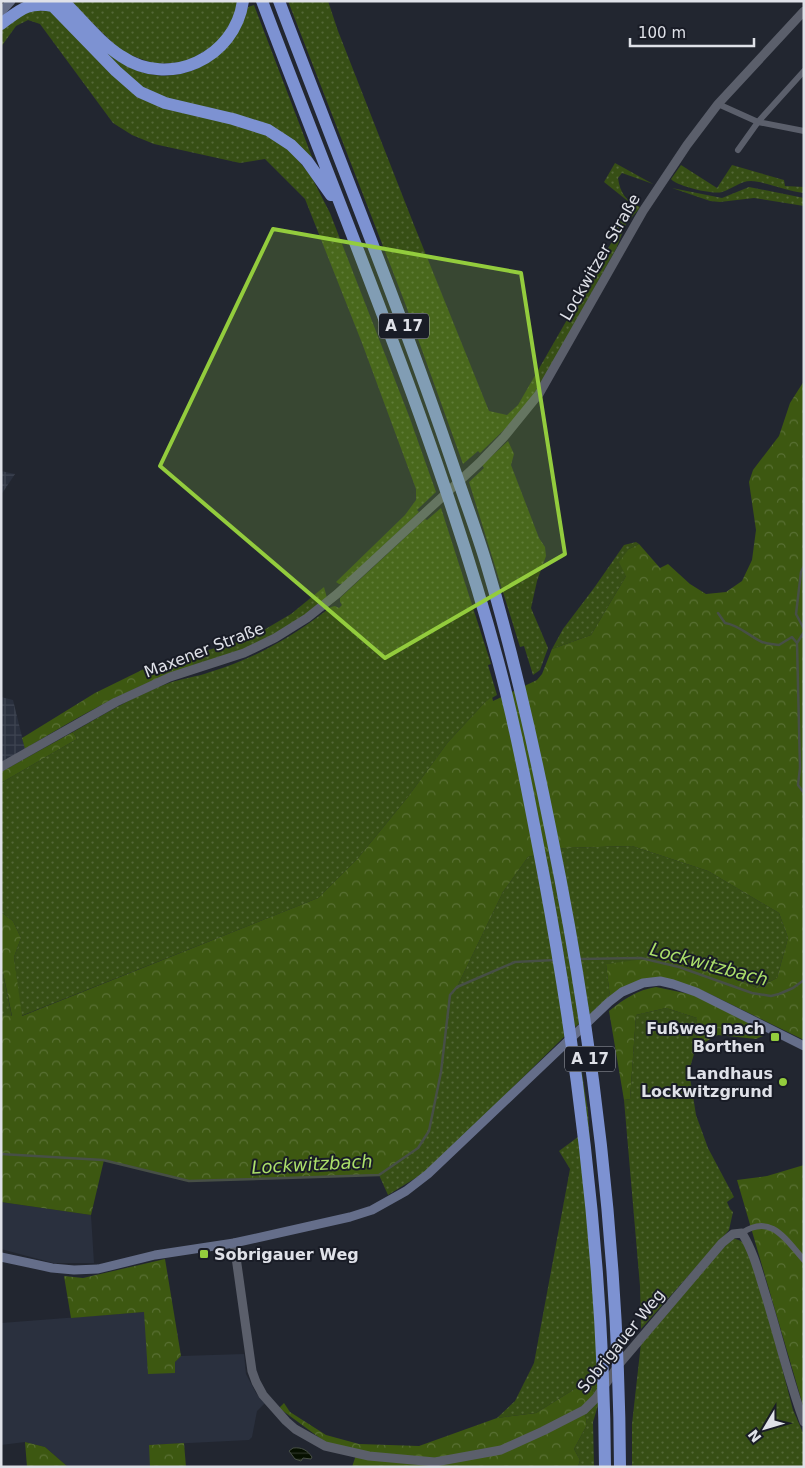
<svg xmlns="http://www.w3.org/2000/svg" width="805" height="1468" viewBox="0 0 805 1468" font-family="'DejaVu Sans',sans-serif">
	<defs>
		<pattern id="industrial-grid" width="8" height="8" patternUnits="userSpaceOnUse" patternTransform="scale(1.25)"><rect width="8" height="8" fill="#2a303e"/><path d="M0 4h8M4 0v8" fill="none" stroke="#3e4451"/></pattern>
		<pattern id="grass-dots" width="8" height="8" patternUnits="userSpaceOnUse" patternTransform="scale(1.25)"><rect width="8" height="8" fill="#374f15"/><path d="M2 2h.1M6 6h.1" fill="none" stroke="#546837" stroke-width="1.8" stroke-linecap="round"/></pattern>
		<pattern id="forest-crowns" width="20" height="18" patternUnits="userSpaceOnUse" patternTransform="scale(1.25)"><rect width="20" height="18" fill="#3d5811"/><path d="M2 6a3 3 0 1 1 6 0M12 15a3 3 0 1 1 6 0" fill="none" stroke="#597034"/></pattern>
		<pattern id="water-rules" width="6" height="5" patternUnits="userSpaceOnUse" patternTransform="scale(1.25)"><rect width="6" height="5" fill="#061000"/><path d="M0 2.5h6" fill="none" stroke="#2a3225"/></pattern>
	</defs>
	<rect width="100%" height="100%" fill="#222630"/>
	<!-- built -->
	<path fill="#2a303e" d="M1,1202L91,1215L94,1263H53L1,1249Z
		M144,1312L175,1362L181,1356L244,1354L246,1374L256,1393L265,1403L257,1411L252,1437L249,1440L150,1445V1467H68L45,1447L25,1442L1,1445V1323Z"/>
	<!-- industrial -->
	<path fill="url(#industrial-grid)" d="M1,471L15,474L1,495Z
		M1,697L13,700L25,749L1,764Z"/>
	<!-- grass -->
	<path fill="url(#grass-dots)" d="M57,1C70,15 84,28 98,41C107,50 115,60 127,66C177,93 235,60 248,7L254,5L312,157H309L292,141L165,100L133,81Z
		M70,1H238L235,17L220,42L186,62L155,64L122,52Z
		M288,1H328L338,31L414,225L489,411L507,415L518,405L614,238L617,227L629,202L604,182L615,163L653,184L622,173L618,178C620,193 626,201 640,207L639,209L626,224L616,249L543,380L528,402L507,427L480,453L478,451L463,464L405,303Z
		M26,10L50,11L128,87L265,134L288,148L311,176L330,213L409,416L436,492L417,510L419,512L343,584H339L336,582L405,515L416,500V489L362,343L305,199L265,159L240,163L154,144L132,135L113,123L40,24L28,20L16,26L1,47V31L16,16Z
		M681,165L717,188L732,165L784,180L785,186L804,187V193C787,191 767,182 751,181C740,181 732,189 722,192C714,195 676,186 671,179Z
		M749,187L804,198V206L754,198L720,202L710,201L672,188L722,198Z
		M508,441L514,454L511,465L539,538L545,547L546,556L537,581L531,608L548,648L540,670L533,675L524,646L520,647L469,482L484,468L482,465Z
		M441,508L491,664L488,665L497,695L485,702L448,742L407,798L358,858L318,898L21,1016L14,957L21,938L13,921L1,912V783L77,739L73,732C104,714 136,695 169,683C183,678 197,677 210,672C255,659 295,635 331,607L335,606L339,608L342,605L340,602V598L425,519L427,520Z
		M636,542L639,544L629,549L626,576L591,635L552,649L563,629L594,588L624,545Z
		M324,587L327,598C303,618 275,637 245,649C228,655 211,660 194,666L191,655L250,638L291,614Z
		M632,846L708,871L779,913L788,938L777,978L757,988L687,959L606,964L610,997L567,1034L447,1152L422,1174L388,1195L379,1175L389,1169L436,1094L441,1071L450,995L457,987L503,892L528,857L564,848Z
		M1,963L12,1017L1,1015Z
		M666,1008L697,1018L696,1047L689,1071L696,1115L708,1148L734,1197L727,1202L730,1209L733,1212L729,1230L641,1329L640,1286L624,1100L630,1099L636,1015Z
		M577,1041L588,1111L599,1281L603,1384L594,1395L589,1380L536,1413L497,1418L515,1401L534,1363L570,1169L559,1151L586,1131Z
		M733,1238L741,1241L748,1250L764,1299L793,1410L804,1435V1467H632V1424L641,1343L708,1264Z
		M601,1395L593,1422L594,1467H578L580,1460L574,1449L587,1425L585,1414Z"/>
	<!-- forest -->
	<path fill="url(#forest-crowns)" d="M804,381V1040L706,992L661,977L610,997L606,964L637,960L687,959L757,988L777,978L788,938L779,913L708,871L632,846L564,848L528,857L503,892L457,987L450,995L441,1072L429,1131L418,1148L379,1175L189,1181L104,1160L91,1215L1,1202V1015L12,1016L1,963V912L13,921L21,938L14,957L22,1016L318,898L358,858L407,798L448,742L485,702L492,697L493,701L537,680L542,674L552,649L591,635L626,576L619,562L629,549L639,544L660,568L668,564L690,584L706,594L726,592L742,581L752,560L756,530L749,482L753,470L779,436L790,403Z
		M191,655L194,666C133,685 79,716 25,749L22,738L95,693L148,667Z
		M73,732L77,739L1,783V772Z
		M656,987L694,995L766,1030L763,1036L756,1039L718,1035L696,1047L697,1018L666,1008L636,1015L630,1099L624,1100L609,1011C624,999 637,990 656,987Z
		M804,1165V1409L737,1180L767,1176Z
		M165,1259L181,1356L175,1362V1373L148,1374L144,1312L71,1318L64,1276L83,1278Z
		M589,1380L594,1395L584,1407L587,1425L574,1449L580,1460L578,1467H352L357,1452L328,1444L279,1408L284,1403L290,1412L326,1435L359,1444L419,1446L497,1418L536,1413Z
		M25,1442L45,1447L68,1467H27Z
		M184,1443L186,1467H150L149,1445Z"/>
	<!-- water -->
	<path fill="url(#water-rules)" stroke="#474f46" d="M293,1448C302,1447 307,1450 312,1457L311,1459L303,1458L301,1461L295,1459L289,1451Z"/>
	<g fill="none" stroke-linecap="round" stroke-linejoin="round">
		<!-- stream -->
		<path stroke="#474f46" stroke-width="2.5" d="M804,566L801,572L796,614L804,629
			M718,613L725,623C739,625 749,636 762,642C767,644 773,644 779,645L792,637L797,643
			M804,632L797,643L800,768L798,785L804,793
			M804,933V934
			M578,959L641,958L679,967L752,993L771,996L779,994L793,988L804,980
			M1,1154L103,1160L189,1181L379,1175L418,1148L429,1131L441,1072L450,995L457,987L515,962L555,960"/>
		<!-- minor -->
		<path stroke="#5b5f6b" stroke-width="6" d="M718,104L758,122L804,131
			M738,150L758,122L804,71
			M742,1233C771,1213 786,1240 804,1260"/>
		<!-- tertiary -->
		<path stroke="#5b5f6b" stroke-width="9" d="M1,767L116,702L170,677L244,653L275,638L307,618L337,594L479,463L504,437L539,394L643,211L687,145L718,104L804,11
			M234,1243L252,1371L256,1382L263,1395L286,1421L295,1429L325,1446L369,1456L435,1462L501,1450L543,1431L584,1410L596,1398L620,1363L722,1243L733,1234L742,1233C753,1251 758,1270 764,1290C778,1334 788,1379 804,1422"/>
		<!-- secondary -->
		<path stroke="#656e8a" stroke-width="9" d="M1,12L11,1
			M1,1257L52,1268L74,1270L98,1269L155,1255L234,1243L350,1217L372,1210L406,1191L428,1174L609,1002L622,992L643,983L660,981L673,984L696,992L804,1046"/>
		<!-- motorway -->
		<path stroke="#7d92d2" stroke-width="12" d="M48,1L116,71L140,92L165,103L233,119L268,130L291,145L307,161L331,195
			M63,1C82,19 99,42 121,56C169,89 235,58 243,1
			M262,1C344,220 437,435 498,661C517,732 530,804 544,877C580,1071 604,1269 605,1467
			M279,1C337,155 400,308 453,465C464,498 477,532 487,566C513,653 533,742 551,832C594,1041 619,1253 620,1467
			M1,24C20,10 28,1 53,6"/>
	</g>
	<!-- marked area -->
	<path fill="#93cc3d" fill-opacity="0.2" stroke="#93cc3d" stroke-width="4" stroke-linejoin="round" d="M273,229L521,273L565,554L385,658L160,466Z"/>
	<!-- markers -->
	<g fill="#93cc3d" stroke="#191c26" stroke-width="2">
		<rect x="770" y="1032" width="10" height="10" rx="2.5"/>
		<circle cx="783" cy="1082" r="5"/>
		<rect x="199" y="1249" width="10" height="10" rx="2.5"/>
	</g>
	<g text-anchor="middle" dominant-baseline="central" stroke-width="4" stroke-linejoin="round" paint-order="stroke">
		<!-- shield labels -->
		<g fill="#191c26" stroke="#a4a6ae" stroke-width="1">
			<rect x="379" y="313.5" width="50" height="25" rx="4"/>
			<rect x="565" y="1046.5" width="50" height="25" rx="4"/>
		</g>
		<g font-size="15" font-weight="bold" fill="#dfe1e8">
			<text x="404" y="326">A 17</text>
			<text x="590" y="1059">A 17</text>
		</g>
		<!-- street labels -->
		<g font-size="16" fill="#dfe1e8" stroke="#191c26">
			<text transform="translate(600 257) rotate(-60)">Lockwitzer Straße</text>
			<text transform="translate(204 650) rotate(-21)">Maxener Straße</text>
			<text transform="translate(621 1341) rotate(-51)">Sobrigauer Weg</text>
		</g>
		<!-- poi labels -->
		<g font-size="16" font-weight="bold" fill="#dfe1e8" stroke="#191c26" text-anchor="end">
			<text x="765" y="1028">Fußweg nach<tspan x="765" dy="18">Borthen</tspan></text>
			<text x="773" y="1073">Landhaus<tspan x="773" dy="18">Lockwitzgrund</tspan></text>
			<text x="214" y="1254" text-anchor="start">Sobrigauer Weg</text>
		</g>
		<!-- water labels -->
		<g font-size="18" font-style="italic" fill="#ace06b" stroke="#191c26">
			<text transform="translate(709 964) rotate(15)">Lockwitzbach</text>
			<text transform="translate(312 1164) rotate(-3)">Lockwitzbach</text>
		</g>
	</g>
	<!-- border -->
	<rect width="805" height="1468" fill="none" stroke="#dfe1e8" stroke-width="5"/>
	<!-- north arrow -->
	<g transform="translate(765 1428) rotate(232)" stroke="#191c26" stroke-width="4" paint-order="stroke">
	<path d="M0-4L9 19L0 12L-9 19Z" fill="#dfe1e8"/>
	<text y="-8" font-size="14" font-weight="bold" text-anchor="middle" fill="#dfe1e8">N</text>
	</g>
	<!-- scale -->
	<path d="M630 38v8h124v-8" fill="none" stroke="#dfe1e8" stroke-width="2.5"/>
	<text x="638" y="38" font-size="15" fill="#dfe1e8" stroke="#191c26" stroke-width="4" paint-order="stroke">100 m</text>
</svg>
